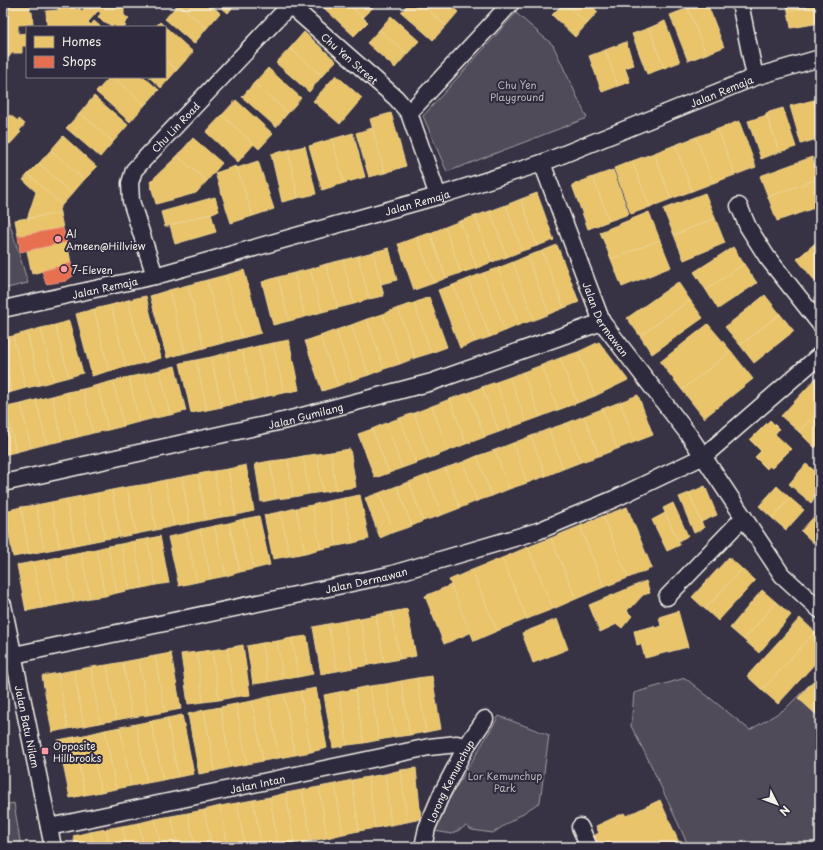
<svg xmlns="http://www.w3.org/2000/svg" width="823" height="850" viewBox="0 0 823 850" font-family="'Playpen Sans',sans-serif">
	<rect width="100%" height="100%" fill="#373244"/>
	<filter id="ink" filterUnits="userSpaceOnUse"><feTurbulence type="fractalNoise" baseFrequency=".025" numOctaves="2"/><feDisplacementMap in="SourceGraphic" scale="8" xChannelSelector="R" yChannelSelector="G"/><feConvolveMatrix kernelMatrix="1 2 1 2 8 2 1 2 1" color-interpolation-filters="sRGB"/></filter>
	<g filter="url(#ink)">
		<!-- green -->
		<path fill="#504b59" stroke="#a29ea0" d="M516,13L553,45L587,118L447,172L423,116Z
			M3,202L28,283L3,289Z
			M820,674V847H689L649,761L631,726L634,693L685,678L750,730L785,709Z
			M499,716L549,735L540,802L493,833L472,830L466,826L452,834L434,831L442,811Z
			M14,803L21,847H3V805Z"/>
		<!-- homes -->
		<path fill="#e9c46a" stroke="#ecd290" d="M3,3H11L14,6L30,5V12H32L33,24L18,25V34L27,33V46H22V53H12L8,58L3,54Z
			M62,3H69L77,10L79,8L82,11L86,6L83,3H106L108,5L111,3L117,7H124V15L129,19L124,24L126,26L125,27H116L114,25L112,27L106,22L104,23L98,17L101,13L98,11L88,22L91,25L94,21L101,27H55V25L47,26L46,11L58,10L59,5Z
			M179,3H209L220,13L207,28L178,4Z
			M216,3H236L228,13Z
			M329,3H347L368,22L354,36L324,8Z
			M347,3H373L375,5L363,18Z
			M409,3H420L446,26L433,40L401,12Z
			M420,3H448L458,12L446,26Z
			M564,3L587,24L575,37L552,15Z
			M564,3H589L598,12L587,24Z
			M701,3H707L724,47L706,54L688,8Z
			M787,3H820V5L788,11Z
			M178,4L207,28L194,44L165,19Z
			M820,5V23L791,28L788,11Z
			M688,8L706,54L688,61L670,15Z
			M391,16L419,41L407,54L379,30Z
			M665,21L680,62L664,68L649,28Z
			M160,22L193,52L177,70L165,59V27H155Z
			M649,28L664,68L647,74L632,34Z
			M379,30L407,54L395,68L367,43Z
			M304,32L336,61L322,76L290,48Z
			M626,42L634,65L625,68L630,82L618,86L605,50Z
			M290,48L322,76L309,92L276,63Z
			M605,50L618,86L602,92L589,56Z
			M165,59L177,70L161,88L149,77H165Z
			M268,68L301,98L288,113L254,83Z
			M336,75L362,98L340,124L313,101Z
			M110,77H113L145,105L130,122L96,92Z
			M113,77H144L159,90L145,105Z
			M254,83L288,113L276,127L242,97Z
			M94,96L128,125L113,142L80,113Z
			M820,98V122L814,100Z
			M236,100L273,134L259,149L222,115Z
			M814,100L820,122V138L801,144L790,106Z
			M783,108L796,147L779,152L766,113Z
			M80,113L113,142L100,157L66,128Z
			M391,113L406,166L385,173L370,119Z
			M10,115L18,121L19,119L25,124L19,131L21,132L10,144L8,143L3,149V123Z
			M222,115L254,144L238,162L206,132Z
			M767,115L779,152L761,159L748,121Z
			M739,121L756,167L735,175L718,129Z
			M372,128L385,173L369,177L356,133Z
			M718,129L735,175L713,183L696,137Z
			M353,133L365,177L344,183L332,139Z
			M63,136L97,167L84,180L51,150Z
			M696,137L713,183L692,191L675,145Z
			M193,138L222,163L207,181L177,156Z
			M332,139L344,183L322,190L309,146Z
			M675,145L692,191L671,199L654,153Z
			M305,146L316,194L298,198L288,150Z
			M51,150L84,180L72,194L39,163Z
			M288,150L298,198L282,202L271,154Z
			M654,153L671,199L650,207L632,161Z
			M177,156L207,181L196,193L156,204L150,182Z
			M812,157L820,178L768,197L760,176Z
			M258,161L274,209L253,216L237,168Z
			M632,161L650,207L631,214L614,168Z
			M39,163L72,194L62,205L28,174Z
			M236,166L253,216L231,223L215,173Z
			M613,170L629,214L609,221L593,177Z
			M28,174L62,205L59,209L60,213L27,219L36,192L23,180Z
			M593,177L609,221L588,229L572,185Z
			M820,178V206L777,221L768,197Z
			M537,193L554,240L537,246L521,199Z
			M705,193L715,218L674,235L663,209Z
			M215,197L219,211L165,227L161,212Z
			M521,199L537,246L522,251L506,205Z
			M506,205L522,251L507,257L490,211Z
			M490,211L507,257L492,262L475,216Z
			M649,212L660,240L611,259L600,232Z
			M60,213L63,228L18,236L15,220Z
			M211,213L216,232L175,244L170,225Z
			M475,216L492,262L477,268L460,221Z
			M715,218L725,243L684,260L674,235Z
			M460,221L477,268L461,273L445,227Z
			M445,227L461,273L446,278L430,233Z
			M430,233L446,278L434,283L417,237Z
			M417,237L434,283L414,290L398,244Z
			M820,239V254L813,245Z
			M660,240L671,267L622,287L611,259Z
			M67,242L71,263L32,274L27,251Z
			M557,245L579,302L564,308L542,251Z
			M813,245L820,254V287L797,259Z
			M733,247L744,264L706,290L694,272Z
			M389,248L397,280L381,284L373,252Z
			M542,251L564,308L549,314L527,256Z
			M373,252L384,296L369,299L358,256Z
			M358,256L369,299L354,304L343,260Z
			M527,256L549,314L534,320L513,262Z
			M343,260L354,304L338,308L326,264Z
			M513,262L534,320L519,325L498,268Z
			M326,264L338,308L322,312L310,269Z
			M744,264L757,283L718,309L706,290Z
			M498,268L519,325L505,331L483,273Z
			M310,269L322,312L305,317L294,273Z
			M244,270L261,333L242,338L226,275Z
			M294,273L305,317L289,321L278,277Z
			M483,273L505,331L490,337L468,279Z
			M226,275L242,338L223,343L207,280Z
			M278,277L289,321L273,325L262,282Z
			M468,279L490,337L475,342L453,285Z
			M207,280L223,343L204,348L188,285Z
			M678,282L690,300L640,336L627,318Z
			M188,285L204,348L185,353L169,290Z
			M453,285L475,342L460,348L438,290Z
			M169,290L185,353L167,358L150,296Z
			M765,295L780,314L740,345L725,327Z
			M146,296L161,358L144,363L128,300Z
			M429,297L447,347L431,353L414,303Z
			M128,300L144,363L126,367L111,305Z
			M690,300L703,318L652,354L640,336Z
			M414,303L431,353L415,358L398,308Z
			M111,305L126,367L109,371L94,309Z
			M398,308L415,358L400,364L383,314Z
			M94,309L109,371L92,376L76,314Z
			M383,314L400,364L384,369L367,319Z
			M780,314L794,331L754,363L740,345Z
			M367,319L384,369L369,375L351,325Z
			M69,321L83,373L69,377L55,325Z
			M708,324L731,351L682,390L660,362Z
			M55,325L69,377L54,381L41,328Z
			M351,325L369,375L353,380L336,330Z
			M41,328L54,381L40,385L27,332Z
			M336,330L353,380L338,386L320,336Z
			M27,332L40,385L26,388L13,336Z
			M13,336L26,388L12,392L3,357V338Z
			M320,336L338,386L322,391L305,341Z
			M289,340L299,390L284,393L273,343Z
			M599,342L628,380L595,396L578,352Z
			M273,343L284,393L268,396L258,346Z
			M258,346L268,396L253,400L242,350Z
			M242,350L253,400L237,403L227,353Z
			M731,351L753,379L704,418L682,390Z
			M578,352L595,396L577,403L560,358Z
			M227,353L237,403L222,407L211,357Z
			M3,357L12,392L3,395Z
			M211,357L222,407L207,410L196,360Z
			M560,358L577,403L558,410L542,365Z
			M196,360L207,410L191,413L180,363Z
			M542,365L558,410L540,417L523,372Z
			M175,366L186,411L170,415L160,370Z
			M160,370L170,415L155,418L144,374Z
			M523,372L540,417L526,422L510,377Z
			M144,374L155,418L139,422L129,377Z
			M819,375L820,409L799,432L781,416Z
			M129,377L139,422L124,426L113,381Z
			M510,377L526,422L512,427L496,382Z
			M113,381L124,426L108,430L98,385Z
			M496,382L512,427L499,432L482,387Z
			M98,385L108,430L93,433L83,389Z
			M482,387L499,432L485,437L468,393Z
			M83,389L93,433L78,437L67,392Z
			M67,392L78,437L62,441L52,396Z
			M468,393L485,437L466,444L450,399Z
			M638,395L653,435L635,442L620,402Z
			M52,396L62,441L47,444L36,400Z
			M450,399L466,444L448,451L432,406Z
			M36,400L47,444L31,448L21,404Z
			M620,402L635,442L617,449L602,409Z
			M21,404L31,448L16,452L6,407Z
			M432,406L448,451L430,458L414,413Z
			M6,407L16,452L3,455V408Z
			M602,409L617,449L599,456L584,416Z
			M820,409V442L815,448L799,432Z
			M414,413L430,458L416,463L400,418Z
			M584,416L599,456L581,462L567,423Z
			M400,418L416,463L402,468L386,423Z
			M770,420L779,429L775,434L791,449L772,468L769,466L767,469L755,457L761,451L750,440Z
			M386,423L402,468L389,473L372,429Z
			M567,423L581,462L563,469L549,429Z
			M372,429L389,473L375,478L358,434Z
			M549,429L563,469L546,476L531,436Z
			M531,436L546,476L527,483L513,443Z
			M513,443L527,483L509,489L495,450Z
			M350,449L356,487L336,490L331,452Z
			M495,450L509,489L492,496L477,456Z
			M331,452L336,490L323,492L317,454Z
			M317,454L323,492L309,494L303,456Z
			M303,456L309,494L293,497L288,459Z
			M477,456L492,496L477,501L463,462Z
			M288,459L293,497L276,499L270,461Z
			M270,461L276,499L261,502L255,464Z
			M463,462L477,501L460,508L445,468Z
			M806,464L820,475V491L811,503L789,484Z
			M246,465L254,511L236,515L228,469Z
			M445,468L460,508L442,515L427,475Z
			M228,469L236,515L222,517L214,471Z
			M214,471L222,517L206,520L198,474Z
			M198,474L206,520L190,523L182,477Z
			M427,475L442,515L423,521L409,482Z
			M182,477L190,523L174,526L165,480Z
			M165,480L174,526L156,530L148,484Z
			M409,482L423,521L412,526L397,486Z
			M148,484L156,530L136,534L127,487Z
			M397,486L412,526L394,532L379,493Z
			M705,486L717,515L701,522L689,493Z
			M777,486L790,498L772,518L759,506Z
			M127,487L136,534L120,537L112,490Z
			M112,490L120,537L105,539L97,493Z
			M97,493L105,539L90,542L82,496Z
			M379,493L394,532L380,538L365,498Z
			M689,493L704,528L694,533L679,497Z
			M360,495L369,539L353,543L344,498Z
			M82,496L90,542L75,545L66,499Z
			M344,498L353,543L337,546L328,501Z
			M790,498L804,510L786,530L772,518Z
			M66,499L75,545L60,548L51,502Z
			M328,501L337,546L321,549L312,505Z
			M51,502L60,548L44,551L36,505Z
			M673,503L688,536L678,541L663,508Z
			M36,505L44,551L29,554L21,507Z
			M312,505L321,549L305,553L296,508Z
			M21,507L29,554L13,557L5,511Z
			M627,507L652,568L628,578L603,516Z
			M296,508L305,553L290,556L280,512Z
			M820,510V549L801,531Z
			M280,512L290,556L273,559L264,515Z
			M665,513L680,545L667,551L652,520Z
			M259,516L270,565L254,569L243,519Z
			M603,516L628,578L604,587L580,526Z
			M243,519L254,569L240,572L229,523Z
			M229,523L240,572L226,576L214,526Z
			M214,526L226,576L211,579L200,529Z
			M580,526L604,587L576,599L551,538Z
			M200,529L211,579L197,582L186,533Z
			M186,533L197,582L179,586L168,537Z
			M160,536L169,583L156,585L147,539Z
			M551,538L576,599L553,609L528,547Z
			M147,539L156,585L143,588L134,541Z
			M134,541L143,588L130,590L121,544Z
			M121,544L130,590L117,593L108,546Z
			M108,546L117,593L105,596L96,549Z
			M528,547L553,609L527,619L502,558Z
			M96,549L105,596L90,598L81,552Z
			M81,552L90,598L74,602L65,555Z
			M65,555L74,602L58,605L49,559Z
			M729,557L742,569L705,609L692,597Z
			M502,558L527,619L497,631L472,570Z
			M49,559L58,605L42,608L33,562Z
			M33,562L42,608L26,611L17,565Z
			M742,569L755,581L718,621L705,609Z
			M472,570L497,631L474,641L449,580Z
			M646,581L650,593L643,595L631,608L630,607L627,611L632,616L622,628L617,624L600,632L589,605Z
			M451,585L470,633L444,644L425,596Z
			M762,590L776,602L744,640L730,628Z
			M776,602L791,615L759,653L744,640Z
			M407,609L416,656L400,659L391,612Z
			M678,611L688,647L645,658L641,644L637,645L634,631L654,626L655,628L661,626L659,617Z
			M391,612L400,659L384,662L376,615Z
			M376,615L384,662L369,665L360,618Z
			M360,618L369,665L353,668L344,621Z
			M800,618L815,632L762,690L747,676Z
			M557,619L568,649L533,663L522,633Z
			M344,621L353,668L337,671L328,624Z
			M328,624L337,671L321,674L313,627Z
			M815,632L820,636V658L778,704L762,690Z
			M307,636L313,674L298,677L292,638Z
			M292,638L298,677L283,679L277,641Z
			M277,641L283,679L268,682L262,643Z
			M262,643L268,682L253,684L247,646Z
			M243,645L250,695L234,697L227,648Z
			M227,648L234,697L219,700L212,650Z
			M212,650L219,700L203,702L197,652Z
			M197,652L203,702L188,704L181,654Z
			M171,653L181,709L165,712L155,656Z
			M155,656L165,712L148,715L139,659Z
			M139,659L148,715L132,717L123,662Z
			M123,662L132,717L116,720L107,665Z
			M107,665L116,720L100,723L91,667Z
			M91,667L100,723L84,726L74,670Z
			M74,670L84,726L68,729L58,673Z
			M58,673L68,729L52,732L42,676Z
			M432,676L441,729L426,732L417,678Z
			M818,676L820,677V718L798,698Z
			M417,678L426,732L410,735L401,681Z
			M401,681L410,735L395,737L386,684Z
			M386,684L395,737L379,740L370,686Z
			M370,686L379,740L364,743L355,689Z
			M316,688L327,748L311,752L300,691Z
			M355,689L364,743L348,745L339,692Z
			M300,691L311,752L295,755L284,694Z
			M339,692L348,745L333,748L324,695Z
			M284,694L295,755L279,758L268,697Z
			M268,697L279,758L263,761L252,701Z
			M252,701L263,761L247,764L236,704Z
			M236,704L247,764L231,767L220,707Z
			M220,707L231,767L215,771L204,710Z
			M204,710L215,771L199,774L188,714Z
			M182,715L194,774L178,777L167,718Z
			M167,718L178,777L163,780L151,721Z
			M151,721L163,780L147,783L136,724Z
			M136,724L147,783L131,786L120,727Z
			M120,727L131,786L116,789L105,730Z
			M105,730L116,789L101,792L89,734Z
			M89,734L101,792L85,795L74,737Z
			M74,737L85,795L70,798L58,740Z
			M416,768L421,819L407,822L401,770Z
			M401,770L407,822L391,825L385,774Z
			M385,774L391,825L375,828L368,777Z
			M368,777L375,828L359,831L352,780Z
			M352,780L359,831L343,834L335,784Z
			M335,784L343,834L327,838L319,787Z
			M319,787L327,838L311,841L302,790Z
			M302,790L311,841L294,844L286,793Z
			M286,793L294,844L278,847L270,797Z
			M270,797L278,847H262L253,800Z
			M253,800L262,847H245L237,803Z
			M660,800L681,847H598L593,836L599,833L596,826L624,813L626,816Z
			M237,803L245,847H228L220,806Z
			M220,806L228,847H212L204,810Z
			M204,810L212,847H195L188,813Z
			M188,813L195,847H178L171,816Z
			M171,816L178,847H161L155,819Z
			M155,819L161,847H144L139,823Z
			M139,823L144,847H127L122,826Z
			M122,826L127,847H110L106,829Z
			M106,829L110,847H93L90,832Z
			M90,832L93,847H76L73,836Z"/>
		<!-- shops -->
		<path fill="#e76f51" stroke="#eb967e" d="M63,228L67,242L20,252L18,236Z
			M71,263L74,275L66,281L46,284L42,271Z"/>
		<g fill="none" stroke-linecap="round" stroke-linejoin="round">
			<!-- minor casing -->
			<g stroke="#f4f1e8" stroke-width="19">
				<g id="minor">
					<path d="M740,3L755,77"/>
					<path id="s1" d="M290,5L396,98L409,113L438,196"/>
					<path d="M409,113L511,3"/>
					<path id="s2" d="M542,163L602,322L689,435L782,575L820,610"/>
					<path d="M739,206L748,227L767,257L820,324"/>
					<path id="s3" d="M155,276L131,201L130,183L134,170L292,3"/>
					<path id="s4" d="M3,309L155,276L438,196L542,163L755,77L820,58"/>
					<path id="s5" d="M3,483L287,420L432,382L602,322"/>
					<path d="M667,597L744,517"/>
					<path id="s6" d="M3,605L53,847"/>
					<path id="s7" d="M14,655L389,575L538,531L614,499L704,456L820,355"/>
					<path id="s8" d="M49,827L429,747L457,744L466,747"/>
					<path d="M580,827L589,847"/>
					<path id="s9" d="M423,847L427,828L441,795L466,747L485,719"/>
				</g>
			</g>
			<!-- minor -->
			<use href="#minor" stroke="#2f2a3d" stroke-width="16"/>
		</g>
	</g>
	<!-- markers -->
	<g fill="#ff9aa2" stroke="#2f2a3d" stroke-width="1.5">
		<circle cx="58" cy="239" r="4"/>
		<circle cx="64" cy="269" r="4"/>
		<rect x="41" y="747" width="8" height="8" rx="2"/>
	</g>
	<g text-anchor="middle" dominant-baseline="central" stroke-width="4" stroke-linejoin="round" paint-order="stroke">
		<!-- street labels -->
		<g font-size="10" fill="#f4f1e8" stroke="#2f2a3d">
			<text stroke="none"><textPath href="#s1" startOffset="80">Chu Yen Street</textPath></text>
			<text stroke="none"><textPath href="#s4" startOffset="752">Jalan Remaja</textPath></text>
			<text stroke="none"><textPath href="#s3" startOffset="170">Chu Lin Road</textPath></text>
			<text stroke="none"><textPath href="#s4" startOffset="428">Jalan Remaja</textPath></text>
			<text stroke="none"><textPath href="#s4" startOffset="104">Jalan Remaja</textPath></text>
			<text stroke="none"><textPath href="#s2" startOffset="169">Jalan Dermawan</textPath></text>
			<text stroke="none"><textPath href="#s5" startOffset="310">Jalan Gumilang</textPath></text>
			<text stroke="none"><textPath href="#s7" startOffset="360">Jalan Dermawan</textPath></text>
			<text stroke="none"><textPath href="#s6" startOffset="124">Jalan Batu Nilam</textPath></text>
			<text stroke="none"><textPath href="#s9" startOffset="72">Lorong Kemunchup</textPath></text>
			<text stroke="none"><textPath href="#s8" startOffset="213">Jalan Intan</textPath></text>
		</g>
		<!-- park labels -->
		<g font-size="10" fill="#bbb7b6" stroke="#2f2a3d">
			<text x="517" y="84">Chu Yen<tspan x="517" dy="12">Playground</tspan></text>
			<text x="505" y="775">Lor Kemunchup<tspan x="505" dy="12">Park</tspan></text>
		</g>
		<!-- poi labels -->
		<g font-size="10" fill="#f4f1e8" stroke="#2f2a3d" text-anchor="start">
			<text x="66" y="233">Al<tspan x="66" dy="12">Ameen@Hillview</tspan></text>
			<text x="72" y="269">7-Eleven</text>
			<text x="53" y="745">Opposite<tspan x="53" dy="12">Hillbrooks</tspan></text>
		</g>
	</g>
	<!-- margin -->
	<rect width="823" height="850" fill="none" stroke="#2f2a3d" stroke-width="16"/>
	<rect x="8" y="8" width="807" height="834" fill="none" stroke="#f4f1e8" stroke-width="1.5" filter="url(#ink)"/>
	<!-- legend -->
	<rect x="26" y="26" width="140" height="52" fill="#2f2a3d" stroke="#7e7a81"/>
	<rect x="34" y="36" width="20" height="12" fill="#e9c46a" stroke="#7e7a81"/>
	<text x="62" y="46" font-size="12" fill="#f4f1e8">Homes</text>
	<rect x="34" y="56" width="20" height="12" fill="#e76f51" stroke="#7e7a81"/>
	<text x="62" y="66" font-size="12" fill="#f4f1e8">Shops</text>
	<!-- north arrow -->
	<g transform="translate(777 804) rotate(132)" stroke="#2f2a3d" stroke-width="3" paint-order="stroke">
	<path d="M0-3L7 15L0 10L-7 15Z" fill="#f4f1e8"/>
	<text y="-6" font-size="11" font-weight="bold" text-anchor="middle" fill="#f4f1e8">N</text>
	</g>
</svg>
